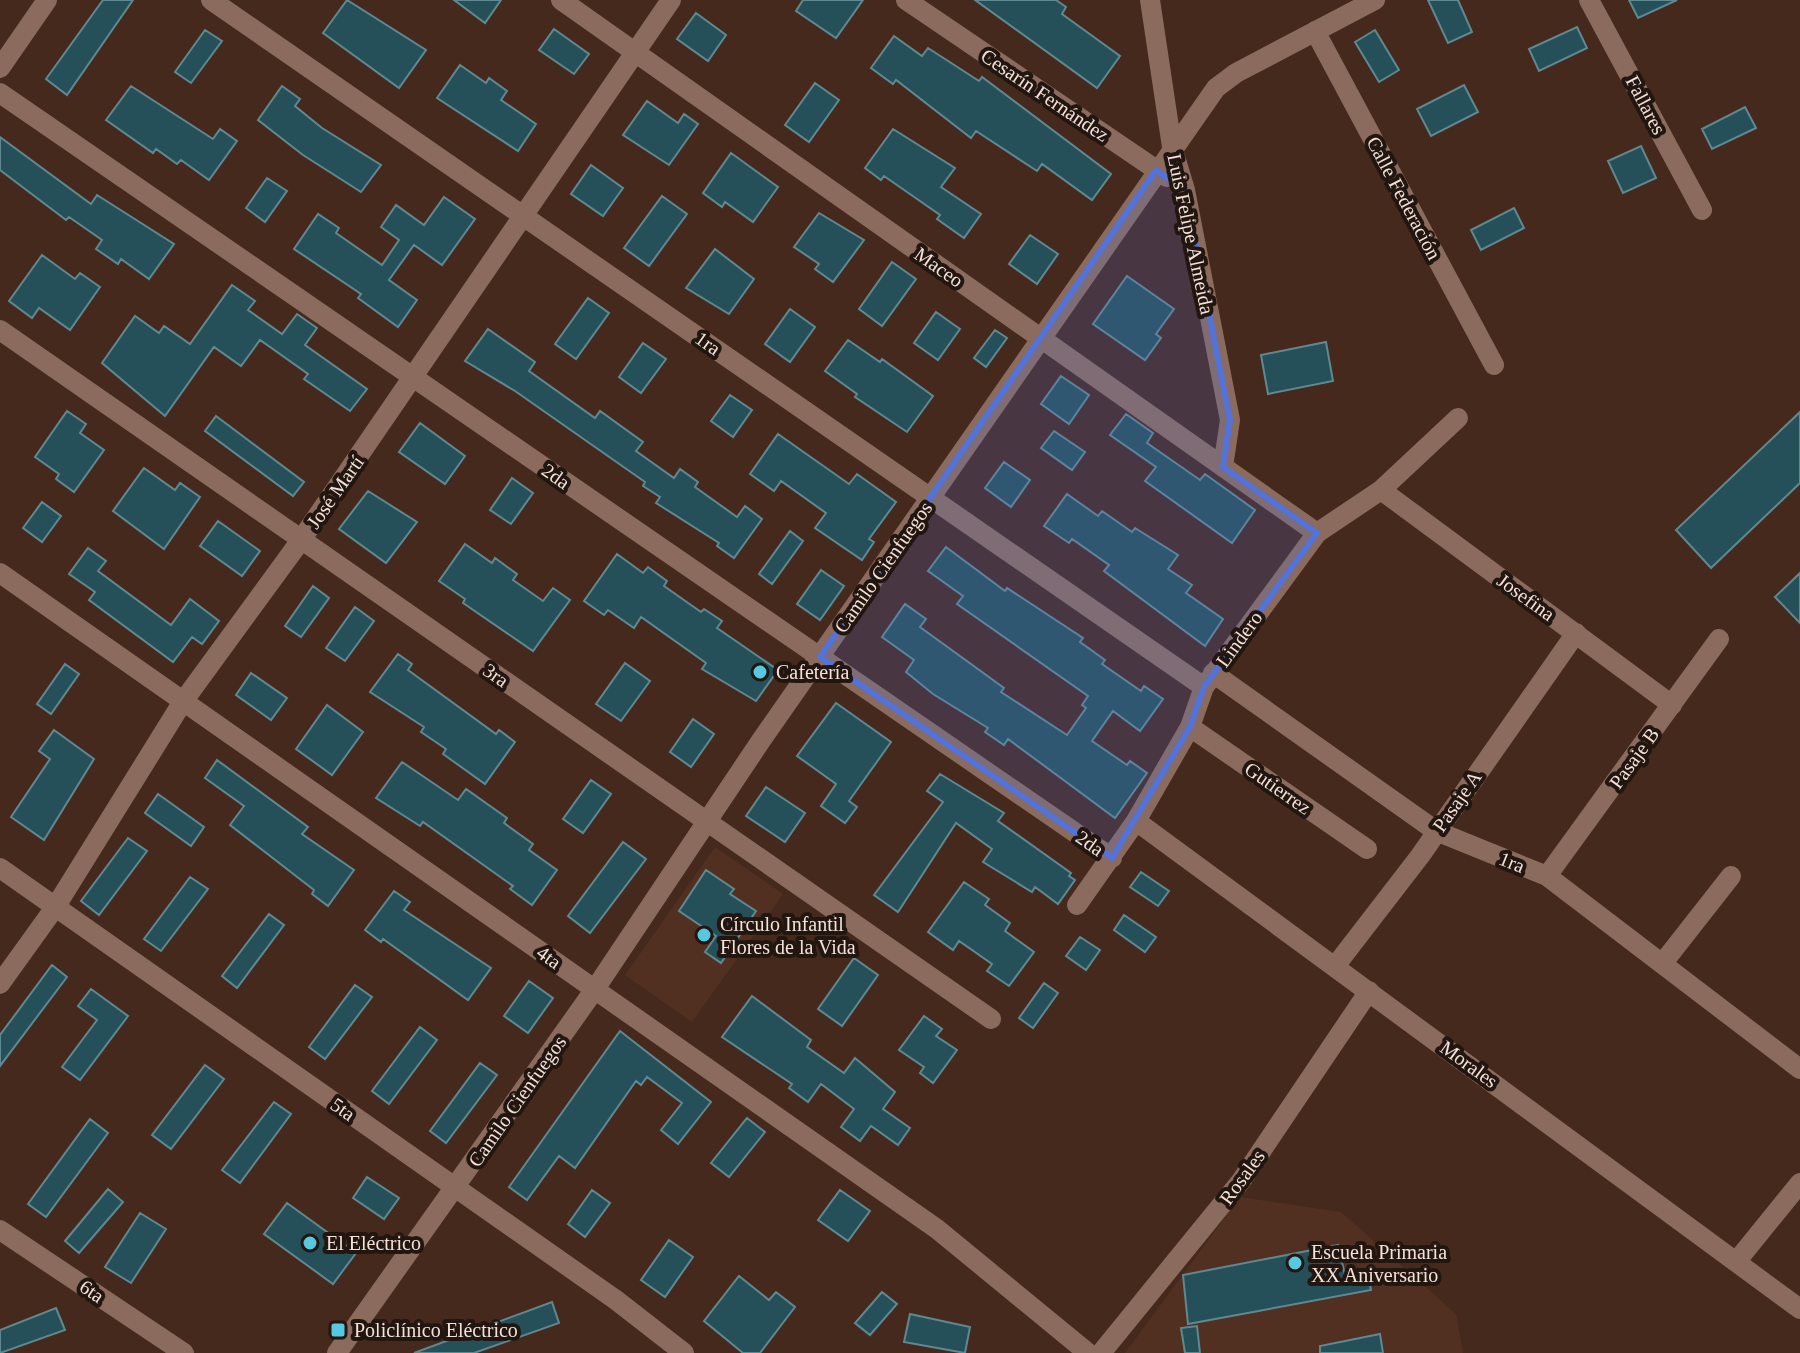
<svg xmlns="http://www.w3.org/2000/svg" width="1800" height="1353" viewBox="0 0 1800 1353" font-family="Georgia,serif">
	<rect width="100%" height="100%" fill="#45291d"/>
	<!-- built -->
	<path fill="#523021" d="M715,847L783,894L692,1022L625,975Z
		M1240,1197L1341,1212L1456,1314L1463,1353H1125Z"/>
	<!-- building -->
	<path fill="#265059" stroke="#608891" stroke-width="2" d="M103,0H133L67,95L46,79Z
		M347,0L426,50L399,88L323,33Z
		M454,0H501L485,23Z
		M803,0H863L836,38L796,11Z
		M975,0H1056L1066,7L1062,14L1120,56L1097,88Z
		M1428,0H1458L1472,32L1448,43Z
		M1629,0H1677L1638,18Z
		M696,13L726,35L708,61L677,39Z
		M1577,27L1587,48L1539,71L1529,49Z
		M554,29L589,54L574,74L539,50Z
		M205,30L222,41L191,83L175,72Z
		M1375,30L1399,70L1379,82L1355,42Z
		M894,36L922,56L928,48L979,81L982,77L1111,174L1092,200L1042,164L1037,171L976,131L971,138L896,80L893,84L871,68Z
		M460,65L486,83L489,78L507,91L501,100L536,124L518,151L437,98Z
		M815,83L839,100L809,142L785,125Z
		M1464,85L1478,112L1431,136L1417,109Z
		M131,86L213,139L220,129L237,141L209,180L181,160L177,164L156,149L153,153L106,120Z
		M282,86L300,99L295,106L322,128L381,165L361,192L303,155L258,120Z
		M647,101L678,123L684,114L698,124L669,165L623,135Z
		M1745,107L1756,128L1712,149L1702,129Z
		M893,129L955,168L941,187L981,214L964,238L937,219L940,215L884,176L881,180L865,168Z
		M0,137L91,204L97,195L174,244L149,279L121,259L118,264L96,249L102,240L69,217L66,220L0,170Z
		M1641,146L1656,178L1623,193L1608,161Z
		M731,153L778,187L753,222L725,202L722,207L703,193Z
		M591,165L623,188L603,216L571,194Z
		M267,178L287,191L265,222L246,208Z
		M662,196L687,214L649,266L624,248Z
		M444,197L475,219L442,265L414,245L389,280L417,300L398,327L358,298L361,294L294,249L318,214L339,228L336,233L382,265L399,240L381,227L396,205L424,225Z
		M1514,208L1524,228L1481,250L1471,230Z
		M819,213L864,240L833,282L815,269L819,264L794,247Z
		M1030,235L1058,254L1037,284L1009,264Z
		M715,249L754,279L729,314L686,288Z
		M42,255L75,279L80,273L100,287L70,330L39,308L32,318L9,301Z
		M892,262L916,279L882,326L859,309Z
		M1127,276L1174,309L1156,334L1161,338L1145,360L1093,324Z
		M232,285L255,301L248,310L282,334L297,314L317,328L305,345L367,389L350,411L304,379L308,374L260,340L241,366L214,347L165,416L102,363L135,316L159,333L164,326L190,344Z
		M588,298L609,313L576,359L555,344Z
		M790,309L815,327L790,362L765,344Z
		M936,312L960,329L938,360L914,343Z
		M488,329L535,362L529,371L595,418L600,411L643,442L636,451L674,478L680,469L698,482L695,487L737,517L745,506L762,519L734,558L717,546L719,543L656,503L660,497L643,486L645,482L515,391L465,361Z
		M995,330L1007,338L986,367L974,358Z
		M848,340L880,362L882,359L933,396L907,432L855,397L857,394L825,371Z
		M1326,342L1333,381L1268,394L1261,355Z
		M643,343L666,359L641,393L619,377Z
		M1061,376L1089,395L1069,424L1041,404Z
		M730,395L752,410L733,437L711,421Z
		M67,411L86,424L80,433L104,450L74,492L56,479L59,474L35,457Z
		M1800,412V483L1711,568L1676,530Z
		M1126,414L1153,433L1147,443L1200,480L1205,474L1255,510L1232,543L1145,481L1156,467L1110,435Z
		M216,416L304,482L293,496L205,431Z
		M420,423L465,456L445,484L399,452Z
		M1054,431L1085,452L1072,470L1041,448Z
		M778,434L849,484L857,474L896,502L869,539L874,542L862,560L815,528L826,513L781,481L774,491L750,474Z
		M1004,462L1030,480L1011,507L985,488Z
		M144,468L175,490L180,483L200,497L164,549L113,511Z
		M512,478L533,493L511,524L490,510Z
		M368,491L417,522L386,563L339,529Z
		M1067,494L1098,516L1102,511L1132,532L1135,528L1178,555L1168,569L1192,585L1186,593L1223,619L1205,646L1104,571L1109,565L1072,539L1069,543L1044,526Z
		M42,502L61,516L42,542L23,528Z
		M218,521L260,551L242,576L200,546Z
		M790,531L803,541L772,584L759,574Z
		M465,544L492,563L495,558L517,574L513,580L543,601L553,588L570,600L533,651L463,603L465,599L439,581Z
		M946,547L1005,591L1007,588L1083,638L1080,642L1105,660L1102,664L1141,691L1144,686L1163,699L1140,731L1113,711L1092,741L1127,765L1130,761L1147,773L1115,818L1008,739L1004,745L985,732L988,728L933,694L906,672L914,660L882,637L905,604L926,619L920,627L1004,688L1001,692L1067,735L1086,708L1082,705L1088,696L957,604L963,596L928,571Z
		M88,548L106,561L98,571L171,625L190,599L219,621L202,644L192,637L173,662L89,600L95,592L69,574Z
		M617,554L643,573L648,567L667,581L664,586L701,612L704,609L722,621L717,628L778,670L756,701L702,669L706,663L641,617L634,628L608,610L604,615L584,601Z
		M821,570L844,586L820,620L797,604Z
		M1800,573V623L1775,597Z
		M313,586L329,598L301,637L285,626Z
		M355,607L374,621L345,661L326,648Z
		M398,654L412,664L408,670L496,734L499,730L515,742L485,784L443,754L446,749L421,732L424,727L370,692Z
		M625,663L650,681L621,721L596,704Z
		M65,664L79,674L51,714L37,704Z
		M251,673L287,698L271,720L236,695Z
		M836,703L891,742L849,801L857,807L845,823L821,806L836,784L797,756Z
		M327,705L363,732L332,775L296,749Z
		M693,719L714,734L691,767L670,752Z
		M54,730L94,759L44,840L11,817L50,759L39,751Z
		M217,760L308,827L302,834L354,870L328,906L312,894L314,890L230,825L244,806L205,778Z
		M402,762L458,800L466,789L507,818L504,823L533,844L529,850L557,870L532,905L510,889L513,886L423,822L420,826L376,798Z
		M940,774L1004,813L998,821L1071,873L1069,876L1075,880L1058,904L1035,887L1032,892L983,862L992,849L956,823L898,912L874,895L943,802L927,791Z
		M591,780L611,794L583,833L563,819Z
		M766,787L805,813L785,842L746,816Z
		M158,794L204,827L191,846L145,813Z
		M128,838L147,851L99,915L81,901Z
		M623,842L646,859L590,933L568,916Z
		M706,870L734,889L730,894L756,911L721,963L705,952L716,936L679,911Z
		M1141,872L1169,891L1158,906L1130,887Z
		M190,877L208,889L161,951L144,939Z
		M964,882L989,899L985,905L1010,923L1005,931L1034,952L1009,986L987,971L992,964L959,941L953,950L928,932Z
		M394,891L410,902L404,910L491,968L468,1000L383,939L381,942L365,930Z
		M269,914L284,925L237,988L222,976Z
		M1124,915L1156,937L1145,952L1114,930Z
		M1080,937L1100,950L1086,970L1066,956Z
		M854,958L878,975L842,1026L818,1009Z
		M52,965L67,977L0,1066V1035Z
		M529,981L553,998L528,1033L504,1016Z
		M1044,983L1058,993L1033,1028L1019,1018Z
		M355,985L372,997L325,1059L309,1047Z
		M91,989L128,1016L80,1080L62,1067L97,1020L78,1006Z
		M752,996L811,1040L807,1047L844,1073L855,1058L895,1092L883,1109L910,1128L898,1145L871,1126L860,1141L841,1127L854,1109L821,1084L808,1102L789,1088L792,1084L722,1037Z
		M924,1016L942,1029L936,1036L957,1050L933,1083L920,1073L924,1067L899,1050Z
		M420,1027L437,1040L389,1104L372,1091Z
		M620,1031L711,1102L678,1144L661,1130L682,1103L647,1077L641,1085L636,1081L575,1168L559,1156L527,1200L509,1187Z
		M480,1063L497,1075L446,1143L430,1131Z
		M205,1065L224,1079L171,1149L152,1135Z
		M274,1102L291,1114L240,1183L222,1170Z
		M747,1118L765,1132L729,1177L711,1163Z
		M90,1119L108,1133L46,1217L28,1204Z
		M367,1177L399,1198L384,1219L353,1198Z
		M108,1189L123,1202L79,1253L65,1241Z
		M592,1190L610,1203L585,1237L568,1224Z
		M840,1190L870,1211L848,1241L818,1220Z
		M287,1203L356,1253L333,1284L264,1234Z
		M140,1213L166,1229L131,1283L105,1267Z
		M669,1240L693,1257L665,1297L641,1280Z
		M1338,1245L1345,1275L1367,1271L1371,1290L1188,1324L1183,1275Z
		M739,1276L769,1300L776,1292L795,1307L760,1353H743L704,1321Z
		M882,1292L897,1304L870,1335L855,1323Z
		M552,1302L559,1323L474,1353H414Z
		M56,1308L65,1330L0,1353V1330Z
		M910,1314L970,1327L965,1353L904,1342Z
		M1197,1326L1200,1353H1185L1181,1328Z
		M1380,1334L1383,1353H1320V1346Z"/>
	<g fill="none" stroke-linecap="round" stroke-linejoin="round">
		<!-- minor -->
		<path stroke="#8a6b5d" stroke-width="20" d="M211,0L1204,687
			M561,0L1317,533
			M906,0L1167,177
			M1150,0L1172,147L1185,190L1230,420L1223,467
			M1589,0L1702,210
			M1315,31L1494,365
			M0,68L47,0
			M0,93L1112,858
			M0,330L991,1019
			M1381,490L1672,705
			M0,573L937,1229L1088,1353
			M1213,673L1436,831L1547,876L1800,1069
			M1190,727L1367,849
			M1136,821L1800,1309
			M0,868L616,1300L684,1353
			M1547,876L1719,639
			M1077,905L1136,821L1190,727L1204,687L1317,533L1381,490L1458,418
			M1662,964L1731,876
			M1336,965L1420,856L1576,633
			M0,984L56,906L182,703L301,540L671,0
			M0,1230L184,1353
			M1736,1262L1800,1183
			M337,1353L595,989L760,742L1216,88L1236,73L1375,0
			M1101,1353L1241,1181L1369,991"/>
	</g>
	<!-- marked area -->
	<path fill="#5373d8" fill-opacity="0.2" stroke="#5373d8" stroke-width="6" stroke-linejoin="round" d="M1156,170L1185,190L1230,420L1223,467L1317,533L1204,687L1190,727L1112,858L820,657Z"/>
	<!-- markers -->
	<g fill="#56c9e1" stroke="#221610" stroke-width="3">
		<circle cx="760" cy="672" r="8"/>
		<circle cx="704" cy="935" r="8"/>
		<circle cx="310" cy="1243" r="8"/>
		<circle cx="1295" cy="1263" r="8"/>
		<rect x="330" y="1322" width="16" height="16" rx="4"/>
	</g>
	<g text-anchor="middle" dominant-baseline="central" stroke-width="8" stroke-linejoin="round" paint-order="stroke">
		<!-- street labels -->
		<g font-size="20" fill="#f4e1d9" stroke="#221610">
			<text transform="translate(1045 95) rotate(34)">Cesarín Fernández</text>
			<text transform="translate(1646 105) rotate(62)">Fallares</text>
			<text transform="translate(1404 198) rotate(62)">Calle Federación</text>
			<text transform="translate(1191 234) rotate(78)">Luis Felipe Almeida</text>
			<text transform="translate(939 267) rotate(35)">Maceo</text>
			<text transform="translate(708 343) rotate(35)">1ra</text>
			<text transform="translate(556 476) rotate(35)">2da</text>
			<text transform="translate(335 492) rotate(-55)">José Martí</text>
			<text transform="translate(883 567) rotate(-55)">Camilo Cienfuegos</text>
			<text transform="translate(1526 597) rotate(36)">Josefina</text>
			<text transform="translate(1239 639) rotate(-54)">Lindero</text>
			<text transform="translate(496 675) rotate(35)">3ra</text>
			<text transform="translate(1634 758) rotate(-54)">Pasaje B</text>
			<text transform="translate(1278 788) rotate(35)">Gutierrez</text>
			<text transform="translate(1457 801) rotate(-55)">Pasaje A</text>
			<text transform="translate(1090 843) rotate(35)">2da</text>
			<text transform="translate(1512 862) rotate(22)">1ra</text>
			<text transform="translate(549 957) rotate(35)">4ta</text>
			<text transform="translate(1469 1064) rotate(36)">Morales</text>
			<text transform="translate(517 1101) rotate(-55)">Camilo Cienfuegos</text>
			<text transform="translate(343 1109) rotate(35)">5ta</text>
			<text transform="translate(1242 1177) rotate(-54)">Rosales</text>
			<text transform="translate(92 1291) rotate(34)">6ta</text>
		</g>
		<!-- poi labels -->
		<g font-size="20" fill="#f4e1d9" stroke="#221610" text-anchor="start">
			<text x="776" y="672">Cafetería</text>
			<text x="720" y="924">Círculo Infantil<tspan x="720" dy="23">Flores de la Vida</tspan></text>
			<text x="326" y="1243">El Eléctrico</text>
			<text x="1311" y="1252">Escuela Primaria<tspan x="1311" dy="23">XX Aniversario</tspan></text>
			<text x="354" y="1330">Policlínico Eléctrico</text>
		</g>
	</g>
</svg>
